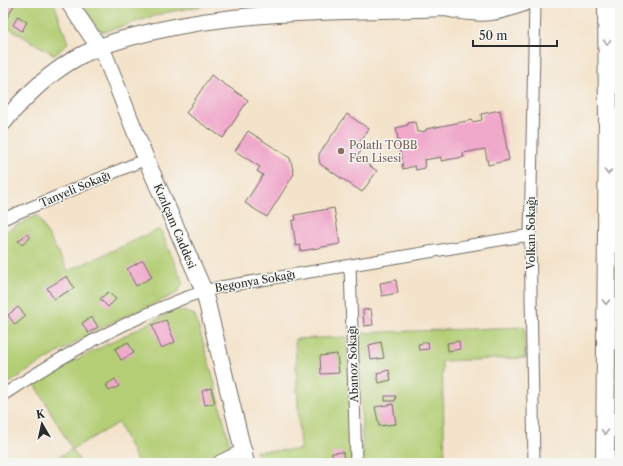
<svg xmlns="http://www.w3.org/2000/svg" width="623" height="466" viewBox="0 0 623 466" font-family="'Libre Caslon Text',serif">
	<rect width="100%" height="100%" fill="#f6f6f2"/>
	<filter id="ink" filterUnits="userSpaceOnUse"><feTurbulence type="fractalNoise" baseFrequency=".025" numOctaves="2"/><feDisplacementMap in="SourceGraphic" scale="8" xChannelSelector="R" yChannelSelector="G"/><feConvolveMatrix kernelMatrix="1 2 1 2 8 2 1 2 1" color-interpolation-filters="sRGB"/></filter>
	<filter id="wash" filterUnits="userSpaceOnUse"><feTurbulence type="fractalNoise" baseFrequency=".012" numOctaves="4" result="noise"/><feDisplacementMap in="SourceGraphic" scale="16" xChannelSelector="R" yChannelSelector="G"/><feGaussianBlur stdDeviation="0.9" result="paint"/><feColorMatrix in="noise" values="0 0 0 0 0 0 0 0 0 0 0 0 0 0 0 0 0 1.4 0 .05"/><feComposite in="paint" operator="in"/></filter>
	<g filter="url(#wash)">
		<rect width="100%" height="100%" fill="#f4e3cb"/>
		<!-- green -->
		<path fill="#b4ce74" stroke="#707c50" d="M3,3H54L68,43L55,55L3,25Z
			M82,3H233L212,4L164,13L104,32L98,29Z
			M37,215L68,271L160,229L183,283L176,294L100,328L29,370L3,387V233Z
			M177,309L195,315L213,377L230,446L226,455L208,463H138L118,423L72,449L81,463H49L72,449L35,384L66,365Z
			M525,327V358L442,361L445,462L363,463L359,333Z
			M347,337L352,463H257L256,451L300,450L295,339Z"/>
		<g id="blocks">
			<!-- building -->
			<path fill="#f0a9cb" d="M8,3H15L3,25V12Z
				M18,16L27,22L22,31L13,25Z
				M211,75L248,100L223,138L186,113Z
				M500,110L509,160L488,165L485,149L463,153L464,157L441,161V157L424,160L425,168L416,170L415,166L403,169L396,128L408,125V123L415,122L417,132L426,131V129L472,120V122L482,120L481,114Z
				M347,114L369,129L356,147L361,151L357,157L377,171L362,192L320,164L319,159V154Z
				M248,131L290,158L294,174L267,217L245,203L263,175L257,171L260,167L235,151Z
				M334,208L340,244L301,251L300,245L296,246L292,221L296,220L295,215Z
				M27,234L30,238L22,245L18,241Z
				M143,260L152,277L136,286L127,269Z
				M67,276L74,288L54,299L47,288Z
				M396,280L398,293L382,296L380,283Z
				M108,292L116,299L108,307L100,299Z
				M18,307L26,316L15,325L8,315Z
				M371,309L373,325L364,326L363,310Z
				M92,317L98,327L88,333L82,323Z
				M166,320L175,342L161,348L152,325Z
				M459,341L460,349L448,351L447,343Z
				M128,342L134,353L121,360L115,349Z
				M381,342L384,358L371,360L369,345Z
				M428,342L429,349L419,350L418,344Z
				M337,354L339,373L321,374L320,356Z
				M389,370L391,380L379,383L377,373Z
				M115,379L119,386L109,391L106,385Z
				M211,388L215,403L205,405L202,391Z
				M385,396H396L395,401H385Z
				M393,404L396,424L379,426L375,407Z
				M343,452L344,462L333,463L332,453Z"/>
		</g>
	</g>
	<g filter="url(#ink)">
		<use href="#blocks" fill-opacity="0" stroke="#716b63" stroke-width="1"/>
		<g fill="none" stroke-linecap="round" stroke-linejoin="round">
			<!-- street casing -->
			<g stroke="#716b63" stroke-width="13">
				<path id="street" d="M3,219L146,159
					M350,265L356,463
					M3,395C48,365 94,338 143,316C168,304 193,293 220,287L530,235
					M534,463L530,235L535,3"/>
			</g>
			<!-- secondary casing -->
			<g stroke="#716b63" stroke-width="18">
				<path id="secondary" d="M69,3L105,56L146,159L204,291L246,463
					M3,123C24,97 49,73 78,57C102,44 129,37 155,31C250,9 348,12 445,8C478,15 492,15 524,3
					M221,463L244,452"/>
			</g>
			<!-- primary casing -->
			<g stroke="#716b63" stroke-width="20">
				<path id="primary" d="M605,463L608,115L607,3"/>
			</g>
			<!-- street -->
			<use href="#street" stroke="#fff" stroke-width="11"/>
			<!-- secondary -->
			<use href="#secondary" stroke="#fff" stroke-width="16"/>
			<!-- primary -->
			<use href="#primary" stroke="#fff" stroke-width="18"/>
		</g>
		<!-- one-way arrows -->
		<defs><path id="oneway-chevron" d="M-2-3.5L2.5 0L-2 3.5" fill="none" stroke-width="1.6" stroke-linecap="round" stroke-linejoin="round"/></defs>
		<g stroke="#a0a0a0">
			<use href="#oneway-chevron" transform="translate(607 42) rotate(89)"/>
			<use href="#oneway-chevron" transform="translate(608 172) rotate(90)"/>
			<use href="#oneway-chevron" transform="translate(606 302) rotate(91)"/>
			<use href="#oneway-chevron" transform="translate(605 432) rotate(91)"/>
		</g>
	</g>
	<!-- markers -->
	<circle fill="#8d6e63" stroke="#f6f6f2" stroke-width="1.5" cx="341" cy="151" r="4"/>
	<g text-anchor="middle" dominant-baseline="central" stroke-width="3" stroke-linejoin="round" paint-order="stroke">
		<!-- education labels -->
		<g font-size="11" fill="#785e54" stroke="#f6f6f2" text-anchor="start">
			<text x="349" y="145">Polatlı TOBB<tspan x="349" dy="13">Fen Lisesi</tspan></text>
		</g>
		<!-- street labels -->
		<g font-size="11" fill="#2b2b2b" stroke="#f6f6f2">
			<text transform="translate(75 189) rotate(-23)">Tanyeli Sokağı</text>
			<text transform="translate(175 226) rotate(67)">Kızılçam Caddesi</text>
			<text transform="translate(531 233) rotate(-90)">Volkan Sokağı</text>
			<text transform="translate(255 281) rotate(-10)">Begonya Sokağı</text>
			<text transform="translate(353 364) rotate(-92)">Abanoz Sokağı</text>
		</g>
	</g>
	<!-- margin -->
	<rect width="623" height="466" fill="none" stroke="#f6f6f2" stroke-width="16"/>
	<!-- north arrow -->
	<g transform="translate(42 424) rotate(351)" stroke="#f6f6f2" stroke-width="3" paint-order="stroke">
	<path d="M0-3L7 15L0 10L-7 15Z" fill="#2b2b2b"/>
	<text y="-6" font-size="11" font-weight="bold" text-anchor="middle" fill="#2b2b2b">K</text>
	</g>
	<!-- scale -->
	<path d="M473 40v6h84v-6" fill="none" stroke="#2b2b2b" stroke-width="2"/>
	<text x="479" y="40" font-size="12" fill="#2b2b2b" stroke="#f6f6f2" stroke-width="3" paint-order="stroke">50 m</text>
</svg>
